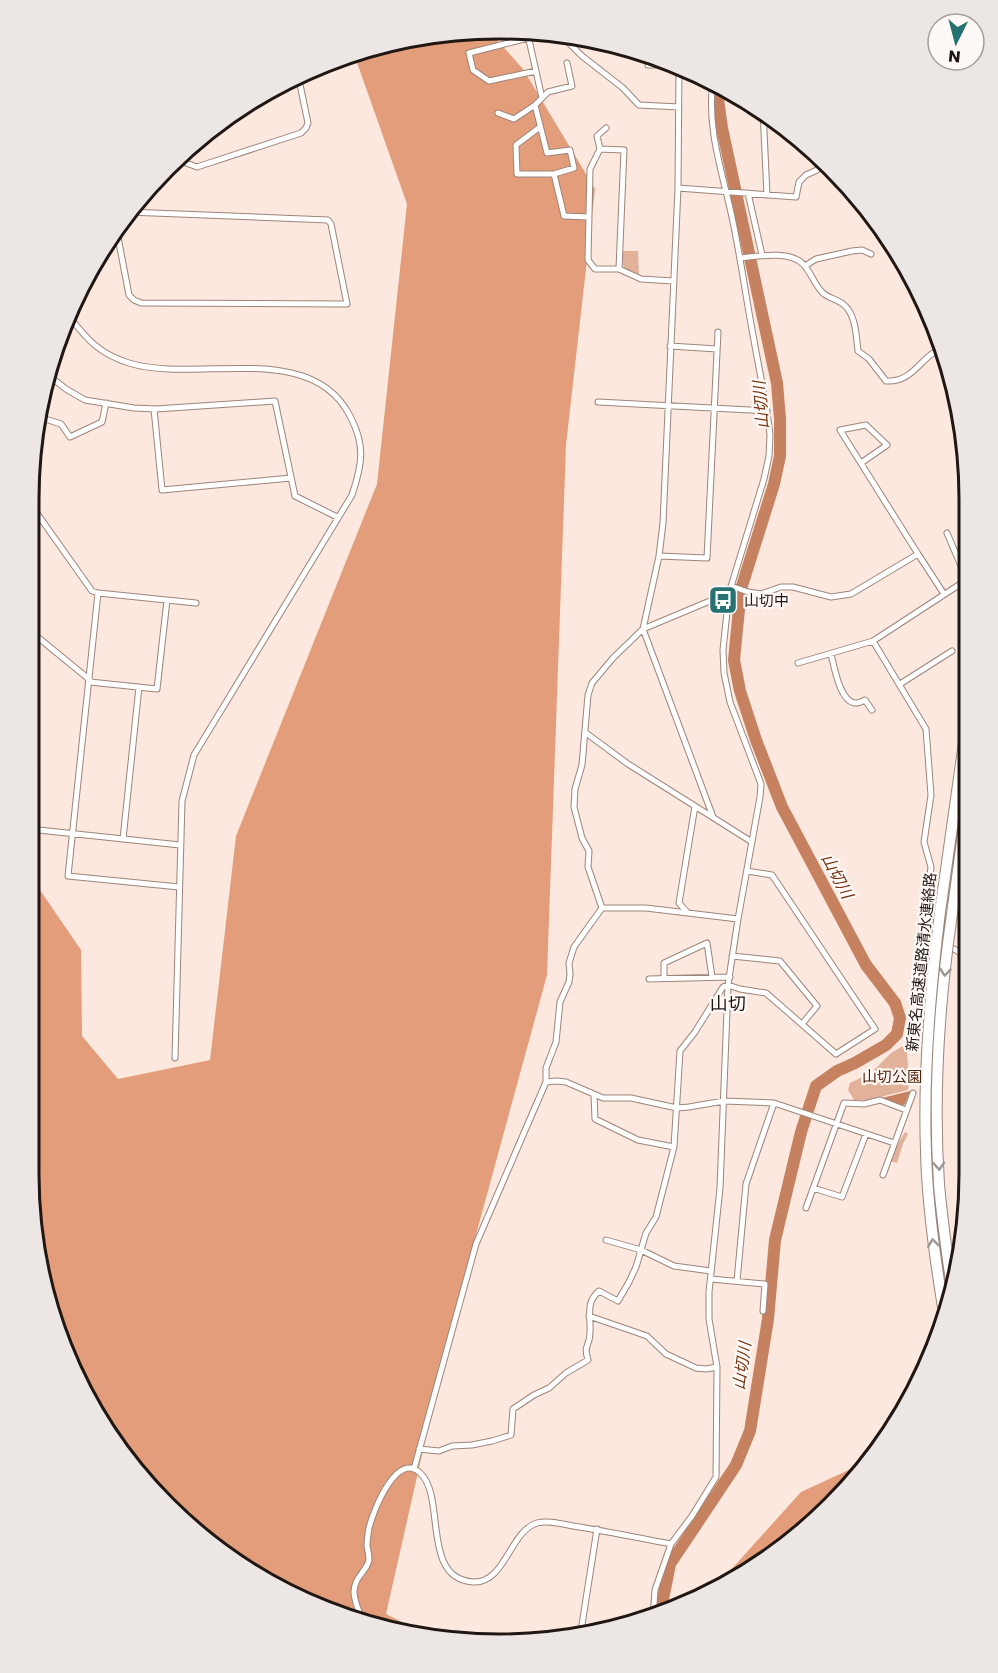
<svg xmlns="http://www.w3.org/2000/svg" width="998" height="1673" viewBox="0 0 998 1673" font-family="Poppins,'Noto Sans JP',sans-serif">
	<rect width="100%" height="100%" fill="#fce8de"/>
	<!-- green -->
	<path fill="#e2b19a" d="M623,251H638L639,274L625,269L623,265Z
		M903,1046L907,1051C907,1065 911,1076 908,1090L868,1100H854L848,1090L850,1083L871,1073L891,1053Z
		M905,1132L908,1134L903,1144L897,1163L890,1161L895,1149Z"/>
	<!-- forest -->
	<path fill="#e49d7b" d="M488,30L523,69L595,189L566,445L547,975L451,1326L386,1614L422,1632L348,1620L237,1565L126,1460L53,1325L29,1174V874L81,950L82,1036L118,1079L210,1060L236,836L377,484L407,204L354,54L408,37Z
		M866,1462L785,1547L720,1582L801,1492Z"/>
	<!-- water -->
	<path fill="#c68160" d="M910,1091L905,1104L902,1106L882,1098Z"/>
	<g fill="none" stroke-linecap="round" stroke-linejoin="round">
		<!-- river -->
		<path stroke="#c68160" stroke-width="12" d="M660,1614L670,1564L736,1465L750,1431L768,1319L775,1240L801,1132L816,1086L837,1071L855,1063L886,1045L897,1034L900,1018L895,1003L866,965L782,807L756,740L740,691L734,660L741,589L774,484L780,456V419L777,383L722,128L718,99L720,86"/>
		<!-- street casing -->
		<g stroke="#9c857a" stroke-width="7">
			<path id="street" d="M527,31L542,98L535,105L547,153L570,150L574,168L554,174L564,216L589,217
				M561,35L582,56L623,88L639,105L679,107
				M528,38L469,53L473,70L489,81L536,71
				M679,64L678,188L663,523L659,556L643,629L713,817
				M648,65H679
				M542,98L548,92L572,86L567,63
				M763,110L767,195
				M498,113L514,119L535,105
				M540,127L516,145L517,174H554
				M600,149L597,136L606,128
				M175,159L197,167L301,133L306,128L308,123L298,75
				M678,188L796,197L799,182L806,175L817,170L824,163
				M748,193L762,255
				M116,227L129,295L134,300L141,303L347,304L331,224L328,220L128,212
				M741,258C758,256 791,250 804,265C811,273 815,285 822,292C827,298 837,299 843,304C856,314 856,335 858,351L869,359L886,381C916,383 922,351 945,349
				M805,266L816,259L852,251L862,250L871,254
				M619,269L624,150L600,149L590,169L588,260L595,269H619L641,279L673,281
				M69,316C87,340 100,354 129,363C196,384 311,339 350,416C366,446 362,465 352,495L194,755L182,801L175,1058
				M670,346L717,349
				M48,375L66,389L85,400L134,408L156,409L275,401L295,496L337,517
				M598,402L767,411
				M154,409L162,490L291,478
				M39,420L42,418L61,424L70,437L102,422L106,403
				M861,463L887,445L866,425L840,430L918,554
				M29,502L92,591L98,593L196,603
				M947,533L967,580
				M659,556L707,558L718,332
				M731,586L748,592L761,594L781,587H793L831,597L851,594L918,554L944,594
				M98,593L68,876L179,887
				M29,630L90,680
				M873,641L926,729L931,795L924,842L931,867L925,916L929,932L934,940L956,950L968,959
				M831,654C834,666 840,703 856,703C858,703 863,701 865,700L872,710
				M798,663L873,641L968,579
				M90,682L157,689L167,600
				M900,684L952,651
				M586,733L628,764L752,842
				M29,829L180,845
				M123,839L139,687
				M602,908L588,867L589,851L582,838L574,807L575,789L582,765L588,695L592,683L613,658L643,629L729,593
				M602,908H646L738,919
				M687,912L679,903L695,806
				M732,956L780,961L817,1006L802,1024
				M664,978V963L707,943L712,977
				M649,979L730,977
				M546,1082L557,1081L566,1082L603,1098H631L677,1108L689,1107L724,1101L774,1103L894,1143
				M594,1095L595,1119L638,1140L674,1147
				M883,1175L913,1093
				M813,1188L842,1197L866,1134
				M806,1208L844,1103L864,1104L880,1100L906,1110
				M606,1240L641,1250L674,1266L711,1271
				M711,1279L765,1284L763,1311
				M737,1281L746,1184L774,1103
				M589,1316L647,1336L666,1354L696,1368L706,1369L717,1367
				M419,1449L439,1451L452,1446L472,1445L492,1441L511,1435L513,1409L534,1395L549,1388L566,1373L588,1360C583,1344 590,1347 590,1332C591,1316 585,1303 599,1291L618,1301L629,1282L636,1267L646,1233L656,1217L674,1147L680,1051L695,1032L723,987L728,985L740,989L766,993L836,1054L875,1029L772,875L747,871
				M414,1469L476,1244L546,1082V1068L556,1042L560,1002L569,982L570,974L569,963L574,947L602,908
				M653,1618L655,1590L671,1544L692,1516L716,1477L717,1367L709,1319V1292L720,1188L728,985L738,919L760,797L761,784L730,702L724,673L723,650L729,593L764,479L769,456L770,435C766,401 759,369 753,335C746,298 741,260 733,222C724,177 706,129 713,82
				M363,1622C360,1613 354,1602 354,1592C354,1577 367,1571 369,1560C369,1556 368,1550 367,1546C367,1540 368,1534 369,1528C373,1511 398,1447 422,1475C445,1500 422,1579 473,1582C505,1584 510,1531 537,1523C548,1520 562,1524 573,1526C606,1531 639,1538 671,1544
				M581,1631L597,1529"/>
		</g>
		<!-- highway casing -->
		<g stroke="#9c857a" stroke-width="12">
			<path id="highway" d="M940,912L968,714
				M952,914L968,798
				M942,1301L945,1320"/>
		</g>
		<!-- street -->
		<use href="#street" stroke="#fff" stroke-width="5"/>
		<!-- highway -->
		<use href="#highway" stroke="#fff" stroke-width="10"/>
		<!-- highway-bridge casing -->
		<g stroke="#9c857a" stroke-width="12" stroke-linecap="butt">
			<path id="highway-bridge" d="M940,912C930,992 923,1071 926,1151C927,1201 934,1251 942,1301
				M952,1288C947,1254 942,1219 939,1184C933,1094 939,1003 952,914"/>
		</g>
		<!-- highway-bridge -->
		<use href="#highway-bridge" stroke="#fff" stroke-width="10"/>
	</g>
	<!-- one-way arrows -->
	<defs><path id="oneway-chevron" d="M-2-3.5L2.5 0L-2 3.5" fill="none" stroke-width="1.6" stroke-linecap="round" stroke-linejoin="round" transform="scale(1.5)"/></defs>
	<g stroke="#9b9795">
		<use href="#oneway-chevron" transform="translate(945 972) rotate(96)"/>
		<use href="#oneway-chevron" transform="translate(939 1166) rotate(87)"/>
		<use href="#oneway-chevron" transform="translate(933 1243) rotate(-97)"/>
	</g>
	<!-- icons -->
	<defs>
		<g id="bus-square" transform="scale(1.5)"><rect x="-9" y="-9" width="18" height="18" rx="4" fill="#267172" stroke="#fef8f6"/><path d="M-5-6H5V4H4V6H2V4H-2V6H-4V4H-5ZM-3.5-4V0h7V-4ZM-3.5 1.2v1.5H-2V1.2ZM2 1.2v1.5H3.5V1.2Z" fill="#fff"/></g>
	</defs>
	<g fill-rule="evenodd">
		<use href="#bus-square" x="723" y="600"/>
	</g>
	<g text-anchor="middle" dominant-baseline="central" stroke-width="4.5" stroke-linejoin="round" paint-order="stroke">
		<!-- poi labels -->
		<g font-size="15" fill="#201713" stroke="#fef8f6" text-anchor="start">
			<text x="744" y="600">山切中</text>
		</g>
		<!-- street labels -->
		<g font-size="15" fill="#201713" stroke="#fef8f6">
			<text transform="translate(921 962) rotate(-84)">新東名高速道路清水連絡路</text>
		</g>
		<!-- park labels -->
		<g font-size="15" fill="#4f2209" stroke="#fef8f6">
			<text x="892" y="1076">山切公園</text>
		</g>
		<!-- water labels -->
		<g font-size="16" font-style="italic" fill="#743410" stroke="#fef8f6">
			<text transform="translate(761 405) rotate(-95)">山切川</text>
			<text transform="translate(837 876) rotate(62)">山切川</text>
			<text transform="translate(742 1366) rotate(-82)">山切川</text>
		</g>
		<!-- quarter labels -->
		<g font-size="18" fill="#201713" stroke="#fef8f6">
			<text x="728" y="1003">山切</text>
		</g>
	</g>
	<!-- crop -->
	<path d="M0 0H998V1673H0ZM499 39H499A460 460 0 0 1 959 499V1174A460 460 0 0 1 499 1634H499A460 460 0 0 1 39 1174V499A460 460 0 0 1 499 39Z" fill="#ece6e4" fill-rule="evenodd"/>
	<path fill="none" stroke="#201713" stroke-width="3" d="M499 39H499A460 460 0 0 1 959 499V1174A460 460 0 0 1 499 1634H499A460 460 0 0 1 39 1174V499A460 460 0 0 1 499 39Z"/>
	<!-- north arrow -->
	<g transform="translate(956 42) rotate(186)"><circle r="28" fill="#fef8f6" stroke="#a59e9b" stroke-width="1.5"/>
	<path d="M0-4.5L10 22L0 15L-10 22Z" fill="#267172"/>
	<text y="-9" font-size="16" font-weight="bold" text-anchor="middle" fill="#201713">N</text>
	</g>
</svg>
